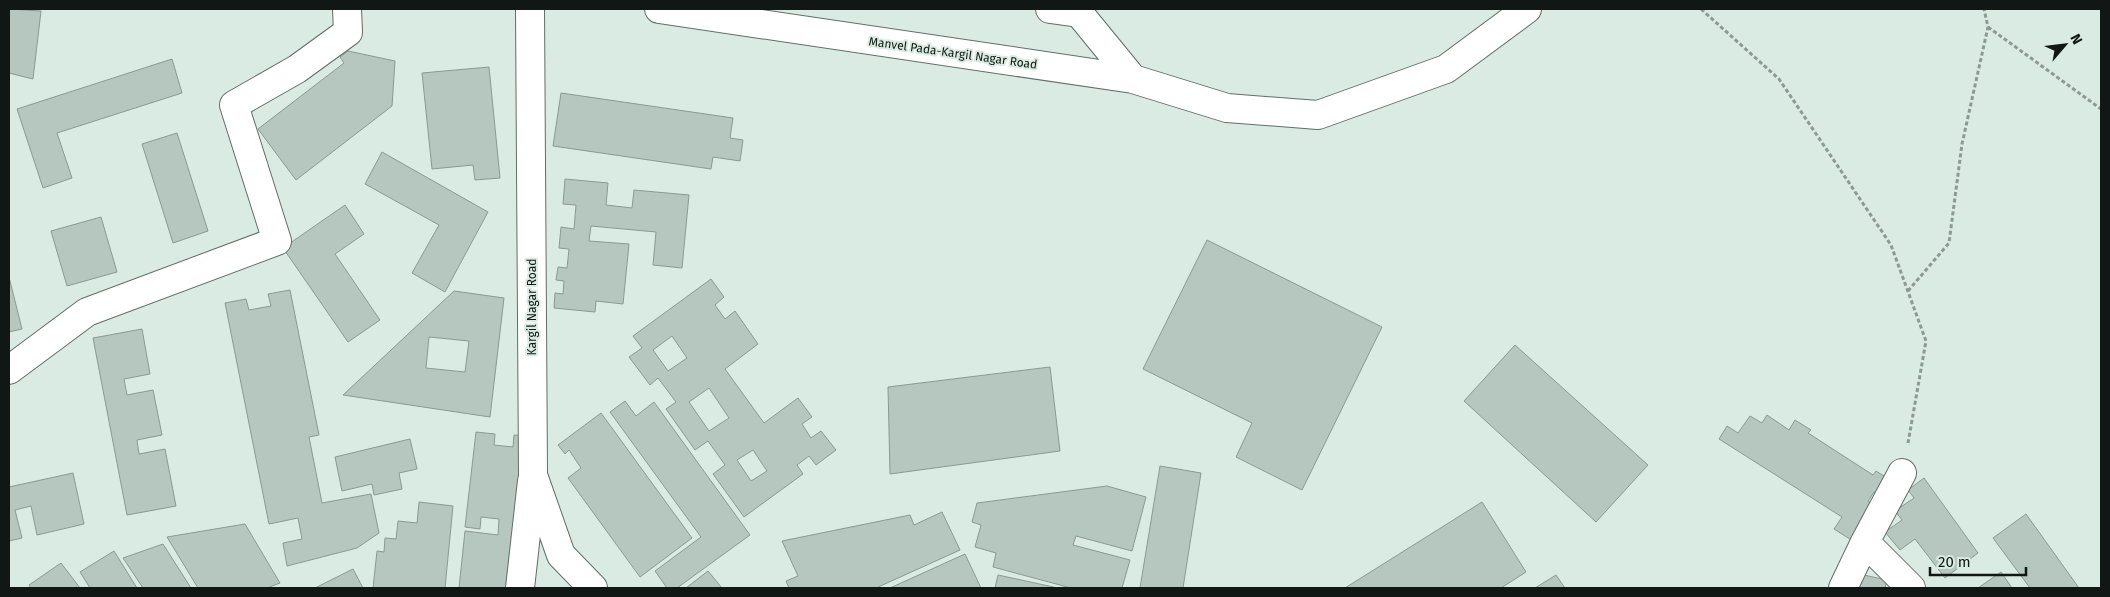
<svg xmlns="http://www.w3.org/2000/svg" width="2110" height="597" viewBox="0 0 2110 597" font-family="'Fira Sans',sans-serif">
	<rect width="100%" height="100%" fill="#daebe3"/>
	<!-- building -->
	<path fill="#b6c7bf" stroke="#8a9a93" fill-rule="evenodd" d="M9,9L41,11L33,79L9,73Z
		M348,51L395,61L392,106L296,180L258,129L344,63L340,57Z
		M172,59L182,93L57,133L72,178L43,188L17,109Z
		M489,67L500,178L475,180L473,165L432,169L422,73Z
		M561,93L733,118L730,138L743,140L740,161L713,157L711,169L553,146Z
		M177,133L208,231L173,243L142,144Z
		M382,152L488,212L445,292L412,273L439,225L365,184Z
		M565,179L608,183L606,205L632,208L634,190L689,195L682,268L653,265L656,232L591,226L589,241L629,244L623,304L596,301L595,312L554,308L555,293L563,294L564,281L556,280L558,267L567,268L569,249L559,248L561,227L574,229L576,205L563,204Z
		M345,205L364,234L335,254L380,320L348,342L283,248Z
		M101,217L117,272L67,286L51,231Z
		M1207,240L1382,327L1302,490L1236,457L1252,423L1143,369Z
		M9,277L22,329L9,332Z
		M711,279L724,297L715,305L725,319L735,311L758,344L725,369L764,423L798,398L812,417L802,424L811,438L821,431L836,450L816,465L809,456L797,465L803,474L744,517L713,474L725,465L708,441L695,450L666,409L676,402L658,378L650,385L629,357L642,348L633,336ZM672,336L687,358L668,371L653,350ZM709,388L729,418L709,431L689,402ZM753,450L767,471L751,481L737,460Z
		M290,290L319,435L309,437L322,503L371,494L379,533L357,548L287,566L283,543L302,539L298,518L269,524L225,303L246,299L249,310L271,306L268,294Z
		M454,291L504,298L490,417L343,395ZM429,337L469,341L465,372L426,368Z
		M142,329L150,374L124,379L127,395L153,390L162,435L137,440L139,454L165,449L176,506L127,515L93,338Z
		M1515,345L1648,465L1596,522L1464,401Z
		M1050,367L1060,451L890,474L888,387Z
		M625,401L636,416L654,402L750,535L677,588H667L655,571L701,537L610,412Z
		M601,413L692,538L640,577L568,478L581,468L569,450L565,454L558,445Z
		M1767,415L1789,430L1795,420L1811,430L1808,433L1873,475L1876,471L1892,481L1881,497L1874,492L1868,501L1875,506L1853,541L1834,529L1842,517L1719,439L1727,426L1738,433L1750,416L1762,423Z
		M476,432L495,434L494,445L513,447L514,435L529,436L512,588H459L465,531L498,535L499,519L481,517L480,529L465,527Z
		M410,439L417,469L399,473L402,489L374,495L372,484L342,491L335,457Z
		M1160,466L1201,473L1183,588H1140Z
		M73,473L84,524L37,535L31,506L15,510L22,538L9,541V487Z
		M1924,478L1978,553L1945,578L1915,539L1900,550L1885,532L1902,520L1895,511L1914,498L1908,490Z
		M1107,486L1146,497L1132,551L1076,536L1073,545L1130,560L1122,588H1071L993,567L996,553L975,547L981,525L972,522L977,503Z
		M419,502L453,506L445,588H373L377,551L384,552L385,538L396,539L398,521L417,523Z
		M1482,502L1526,572L1501,588H1345Z
		M942,512L960,550L876,588H789L786,581L798,576L782,541L910,515L914,525Z
		M2026,514L2079,588H2030L1993,538Z
		M245,524L280,583L267,588H198L167,537Z
		M163,544L191,588H143L123,558Z
		M114,551L137,588H90L80,572Z
		M965,554L981,588H890Z
		M61,563L80,588H31L29,585Z
		M353,569L363,588H315Z
		M708,571L722,588H686Z
		M2001,572L2012,588H1978Z
		M1859,574L1887,580L1885,588H1856Z
		M998,575L1058,588H995Z
		M1556,575L1565,588H1535Z"/>
	<g fill="none" stroke-linecap="round" stroke-linejoin="round">
		<!-- minor casing -->
		<g stroke="#606f68" stroke-width="30">
			<path id="minor" d="M530,9L533,475L561,555L593,588
				M659,9L1133,79L1227,108L1318,115L1446,69L1527,9
				M1050,9L1079,13L1133,79
				M9,370L87,312L277,241L234,105L297,69L348,32L347,9
				M1865,542L1911,588
				M520,588L532,481
				M1843,588L1865,542L1902,473"/>
		</g>
		<!-- path -->
		<path stroke="#8d9a94" stroke-width="3" stroke-dasharray="4 2.5" stroke-linecap="butt" d="M1701,9L1779,79L1891,245L1926,341L1908,443
			M1988,27L2101,109
			M1908,291L1949,243L1962,144L1988,27L1984,9"/>
		<!-- minor -->
		<use href="#minor" stroke="#fff" stroke-width="28"/>
	</g>
	<g text-anchor="middle" dominant-baseline="central" stroke-width="4" stroke-linejoin="round" paint-order="stroke">
		<!-- street labels -->
		<g font-size="12" fill="#111715" stroke="#daebe3">
			<text transform="translate(953 53) rotate(8)">Manvel Pada-Kargil Nagar Road</text>
			<text transform="translate(532 307) rotate(-90)">Kargil Nagar Road</text>
		</g>
	</g>
	<!-- border -->
	<rect width="2110" height="597" fill="none" stroke="#111715" stroke-width="20"/>
	<!-- north arrow -->
	<g transform="translate(2065 45) rotate(62)" stroke="#daebe3" stroke-width="4" paint-order="stroke">
	<path d="M0-4L9 19L0 12L-9 19Z" fill="#111715"/>
	<text y="-8" font-size="14" font-weight="bold" text-anchor="middle" fill="#111715">N</text>
	</g>
	<!-- scale -->
	<path d="M1930 567v8h96v-8" fill="none" stroke="#111715" stroke-width="2.5"/>
	<text x="1938" y="567" font-size="15" fill="#111715" stroke="#daebe3" stroke-width="4" paint-order="stroke">20 m</text>
</svg>
